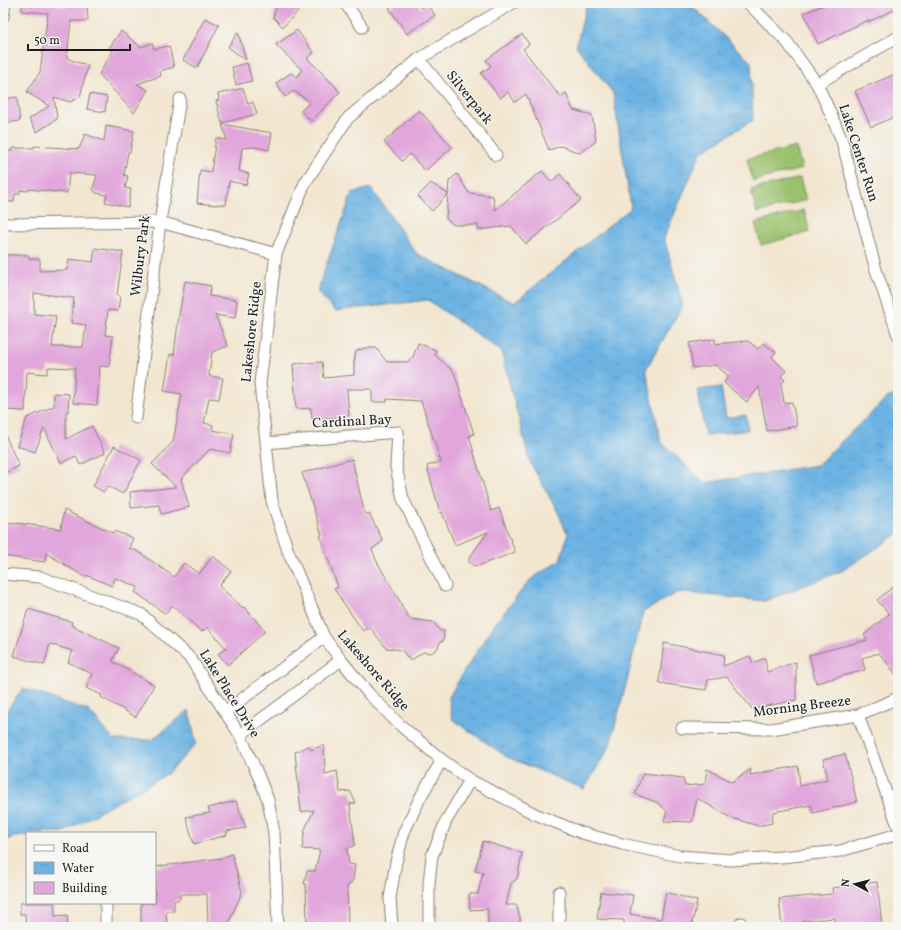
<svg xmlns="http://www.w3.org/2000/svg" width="901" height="930" viewBox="0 0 901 930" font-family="Vollkorn,serif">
	<defs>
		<pattern id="water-ripples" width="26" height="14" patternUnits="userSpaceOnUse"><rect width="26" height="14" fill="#6cb3e3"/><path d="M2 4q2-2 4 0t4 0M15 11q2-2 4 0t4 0" fill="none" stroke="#5d99c2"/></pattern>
	</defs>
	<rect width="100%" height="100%" fill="#f6f6f2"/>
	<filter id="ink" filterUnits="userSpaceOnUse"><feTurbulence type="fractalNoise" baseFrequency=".025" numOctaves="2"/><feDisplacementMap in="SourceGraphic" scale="8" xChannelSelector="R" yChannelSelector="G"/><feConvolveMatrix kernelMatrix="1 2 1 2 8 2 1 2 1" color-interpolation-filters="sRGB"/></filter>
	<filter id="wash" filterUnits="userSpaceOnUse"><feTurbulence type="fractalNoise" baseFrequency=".012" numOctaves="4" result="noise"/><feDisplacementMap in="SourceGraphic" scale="16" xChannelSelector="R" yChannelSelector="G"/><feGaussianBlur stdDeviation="0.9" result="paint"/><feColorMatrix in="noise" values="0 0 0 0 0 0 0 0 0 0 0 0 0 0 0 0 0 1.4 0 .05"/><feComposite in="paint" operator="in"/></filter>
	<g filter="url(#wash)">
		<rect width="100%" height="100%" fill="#f2e6d0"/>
		<!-- garden -->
		<path fill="#9ac16c" stroke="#5b6e44" d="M796,147L802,169L753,181L747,159Z
			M800,178L806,200L757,213L751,190Z
			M804,210L810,232L761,245L755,223Z"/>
		<!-- water -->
		<path fill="url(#water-ripples)" stroke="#446880" d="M587,3H689L751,62L753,120L701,152L664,238L683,305L646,369L661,442L705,483L817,465L887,398L893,396L898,392V534L842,571L765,601L678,592L643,612L627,681L609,748L584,789L507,757L452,719L449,697L465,670L495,624L530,580L560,560L568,534L565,529L559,514L530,462L501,351L428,300L335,311L317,291L352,193L371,188L417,254L514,303L631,208L613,93L576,46Z
			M721,387L726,418L746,415L748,430L705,436L698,390Z
			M23,688L89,711L114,740H152L189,710L196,744L167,774L64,832L27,833V836L13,837L3,842V716Z"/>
		<g id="blocks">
			<!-- building -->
			<path fill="#e1a6db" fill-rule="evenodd" d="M22,3H59V6L87,5L88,21H71L67,58L76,62L88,65L80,97L70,102L54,97L57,119L37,132L29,119L49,106L27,92L40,72L48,13L22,11Z
				M278,3H306L283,27L273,17Z
				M396,3H417L421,8L427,4L435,15L407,34L389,8Z
				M829,3H898V8L868,22V20L818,44L804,13Z
				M205,18L219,25L197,68L183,60Z
				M297,30L314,53L307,58L337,88H336L340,92L311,121L301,111L310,102L294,91L285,97L276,83L291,73L297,77L302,70L276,45Z
				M121,31L141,47L152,43L154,49L169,46L174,67L160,71L161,76L137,84L148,90L134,113L99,74L113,51L109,48Z
				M238,32L246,60L228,47Z
				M522,34L529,44L523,49L556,92H557L561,97L566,93L573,110L592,115L596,141L580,153L561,146L549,150L526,94L515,102L508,92L500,98L481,73L491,66L486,60Z
				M247,63L252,81L236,85L232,67Z
				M898,73V115L871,127L855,91Z
				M243,88L248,104L253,102L257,114L222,123L216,101L219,100L218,94Z
				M90,94L107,97L105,112L87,109Z
				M17,97L20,121L3,123V99Z
				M419,110L452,147L425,171L410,154L402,161L384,142Z
				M222,124L272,133L269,150L254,147L242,148L239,171L249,174L246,185L229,181L226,205L217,204V205L197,203L200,170L211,172L216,138L227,140Z
				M106,126L134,131L130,152H128L124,175L128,176L125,188L131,189L128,207L105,202L107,195L96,193L93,189L97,175L69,173L67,193L28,189V191L20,190V194H15L14,202H3V151H12V148H34V146L79,149L85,134L104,141Z
				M542,171L551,182L560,174L581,200L526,244L511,226L478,230V225H454L446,219L448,194L432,211L418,196L431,183L448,194L449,181L457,174L469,193L493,196L495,210Z
				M95,248L123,252L117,295L120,296L118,311L108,310L105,335L113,336L109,367L100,366L97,405L73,403L75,368L48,367L47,374L27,372L25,411L3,410V301H6V255H29V259H40V271L67,270L69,259L93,262ZM34,293L74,298L71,323L86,325L83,347H52L56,316L34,314Z
				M185,281L211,286L209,296L237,300L235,318L215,315L228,346L212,352L209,376L223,378L219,399L209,398L204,423L213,425L212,430L234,434L230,453L210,449L181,479L189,507L161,514L159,505L131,508L130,492L176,487L152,464L173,442L182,394L164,391L170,354L174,355L179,315Z
				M715,339V344L748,341L758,349L763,343L776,352L772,357L786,371L781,376L785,380L781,384L784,403L792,402L797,426L767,431L759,387L747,402L724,383L729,376L715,365L693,368L689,343Z
				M418,343L436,350L435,355L454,372L474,434L469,436L491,511L499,508L515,552L478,566L472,565L469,562V558L488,532L455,545L442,512L440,513L427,466L441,462L421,401L387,399V402H372V389H347L349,416L312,419L311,408L296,409L293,364L322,362L324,378L354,375V362L356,351L365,348H376L387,362H407L413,357Z
				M54,393L69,394L68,412H66V439L92,426L105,453L80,465L76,456L61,463L44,428L35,452L17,446L27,418L54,406Z
				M3,430L19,466L3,474Z
				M114,446L141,460L123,494L107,486L104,492L93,486Z
				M352,459L365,515L369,513L383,541L372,549L376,560L402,605L401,606L410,619L433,622L440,631H444L443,642L441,641L437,649L431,653L423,652L410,661L402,650L386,648L370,627L363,631L334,589L338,587L320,536L322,535L302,473Z
				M64,510L113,533L114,531L133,538L129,548L139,552L174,577L184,563L199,574L213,556L231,571L219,586L243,608L244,607L265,631L228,665L218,654L226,648L207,627L202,632L172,605L166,614L135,592L138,587L115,578L112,586L86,575L85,577L46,553L45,562L3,556V523L17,524V523L61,529Z
				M898,583V677L879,653L862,658L865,670L816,683L809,655L867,640L864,635L889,614L877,600Z
				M28,609L72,622L71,625L119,648L112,661L154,685L136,717L101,697L102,695L86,688L92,674L68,662L73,651L50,644L44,665L14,656Z
				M664,643L724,655L723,666L750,656L753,663L765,658L767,672L796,662V700L752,709L727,677L708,680L706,690L659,683Z
				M324,745L325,774L337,771L340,792L350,791L356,803L350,804L355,845L347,849L349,864L355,865L353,880L347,887L348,927H307L306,884H304L307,871H315L320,850L302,849L305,829L314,810L301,812L295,752L309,746L311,750Z
				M845,754L857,802L813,813L811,805L773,812L772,823L758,826L729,817L697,798L692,822L664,821L667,811L658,803L635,794L643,773L683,778L685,786L705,784L707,769L732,782L751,769L750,775L798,766L800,786L828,779L823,759Z
				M236,801L246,828L227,831V835L194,844L186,817L210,813L208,808Z
				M483,841L522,853L517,879L511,883L506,905H517V909H518L519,916H520V927H488V909L470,910L469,894H478L483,872L475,871Z
				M232,854L242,892L227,927H208L207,894H180V899L174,901V911H166L167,927H141V903H155V867L221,858Z
				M877,882L882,925L866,927H836L835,918L803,921L804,927H782L779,899L833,894L832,888Z
				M601,892L633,895L630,914L661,919L666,892L697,901L692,924L674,926V927H624V920L597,919Z
				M20,903H54L55,916L67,915L68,927H26L25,914H20Z"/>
		</g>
	</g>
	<g filter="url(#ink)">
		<use href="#blocks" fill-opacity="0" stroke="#878176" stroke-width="1"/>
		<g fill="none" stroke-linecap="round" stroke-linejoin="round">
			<!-- street casing -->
			<g stroke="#878176" stroke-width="13">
				<path id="street" d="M345,3L362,27
					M513,3L419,59L348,118L305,183L276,254L260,383L272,501L288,551L324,637L341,660L369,694L400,725L442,760L470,780L535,814L582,833L622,844L680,856L731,860L781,857L840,851L898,834
					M748,3L787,42L817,84L830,112L842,141L876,270L898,335
					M3,17L5,3
					M419,59L496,155
					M817,84L898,37
					M3,224L160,222L276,254
					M136,418L160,222L180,99
					M266,443L398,432L396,467L403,499L445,586
					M3,574L40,577L141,614L190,658L240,735L258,775L268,800L274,833L278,927
					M225,712L324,637
					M858,715L898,826
					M682,728L771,729L858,715L898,698
					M240,735L341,660
					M559,892V927
					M106,903V927
					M392,927L390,898L396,862L404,832L420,798L442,760
					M429,927V883L432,856L446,821L470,780
					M741,927V923"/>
			</g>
			<!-- street -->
			<use href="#street" stroke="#fff" stroke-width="11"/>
		</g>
	</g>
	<g text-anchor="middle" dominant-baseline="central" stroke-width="3" stroke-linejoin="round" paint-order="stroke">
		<!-- street labels -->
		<g font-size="14" fill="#1c1c1c" stroke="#f6f6f2">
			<text transform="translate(469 98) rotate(51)">Silverpark</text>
			<text transform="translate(858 153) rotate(72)">Lake Center Run</text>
			<text transform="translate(141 256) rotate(-83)">Wilbury Park</text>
			<text transform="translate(252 332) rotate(-84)">Lakeshore Ridge</text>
			<text transform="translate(352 422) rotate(-3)">Cardinal Bay</text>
			<text transform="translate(373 671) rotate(49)">Lakeshore Ridge</text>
			<text transform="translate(229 694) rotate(58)">Lake Place Drive</text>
			<text transform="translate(802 707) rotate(-7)">Morning Breeze</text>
		</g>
	</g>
	<!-- margin -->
	<rect width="901" height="930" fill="none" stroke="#f6f6f2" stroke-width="16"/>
	<!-- legend -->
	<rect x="26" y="832" width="130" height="72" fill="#f6f6f2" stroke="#9f9f9c"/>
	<rect x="34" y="845" width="20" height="6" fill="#ffffff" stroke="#9f9f9c"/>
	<text x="62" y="852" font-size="12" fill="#1c1c1c">Road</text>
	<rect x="34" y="862" width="20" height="12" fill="url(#water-ripples)" stroke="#9f9f9c"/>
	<text x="62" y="872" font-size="12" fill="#1c1c1c">Water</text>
	<rect x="34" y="882" width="20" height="12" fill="#e1a6db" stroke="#9f9f9c"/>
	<text x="62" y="892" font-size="12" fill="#1c1c1c">Building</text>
	<!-- north arrow -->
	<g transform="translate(855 884) rotate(277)" stroke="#f6f6f2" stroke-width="3" paint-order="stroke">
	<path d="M0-3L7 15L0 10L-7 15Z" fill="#1c1c1c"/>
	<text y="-6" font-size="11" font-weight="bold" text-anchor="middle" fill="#1c1c1c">N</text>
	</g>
	<!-- scale -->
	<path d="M28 44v6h102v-6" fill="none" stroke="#1c1c1c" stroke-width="2"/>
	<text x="34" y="44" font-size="12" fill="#1c1c1c" stroke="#f6f6f2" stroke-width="3" paint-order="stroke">50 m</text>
</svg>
